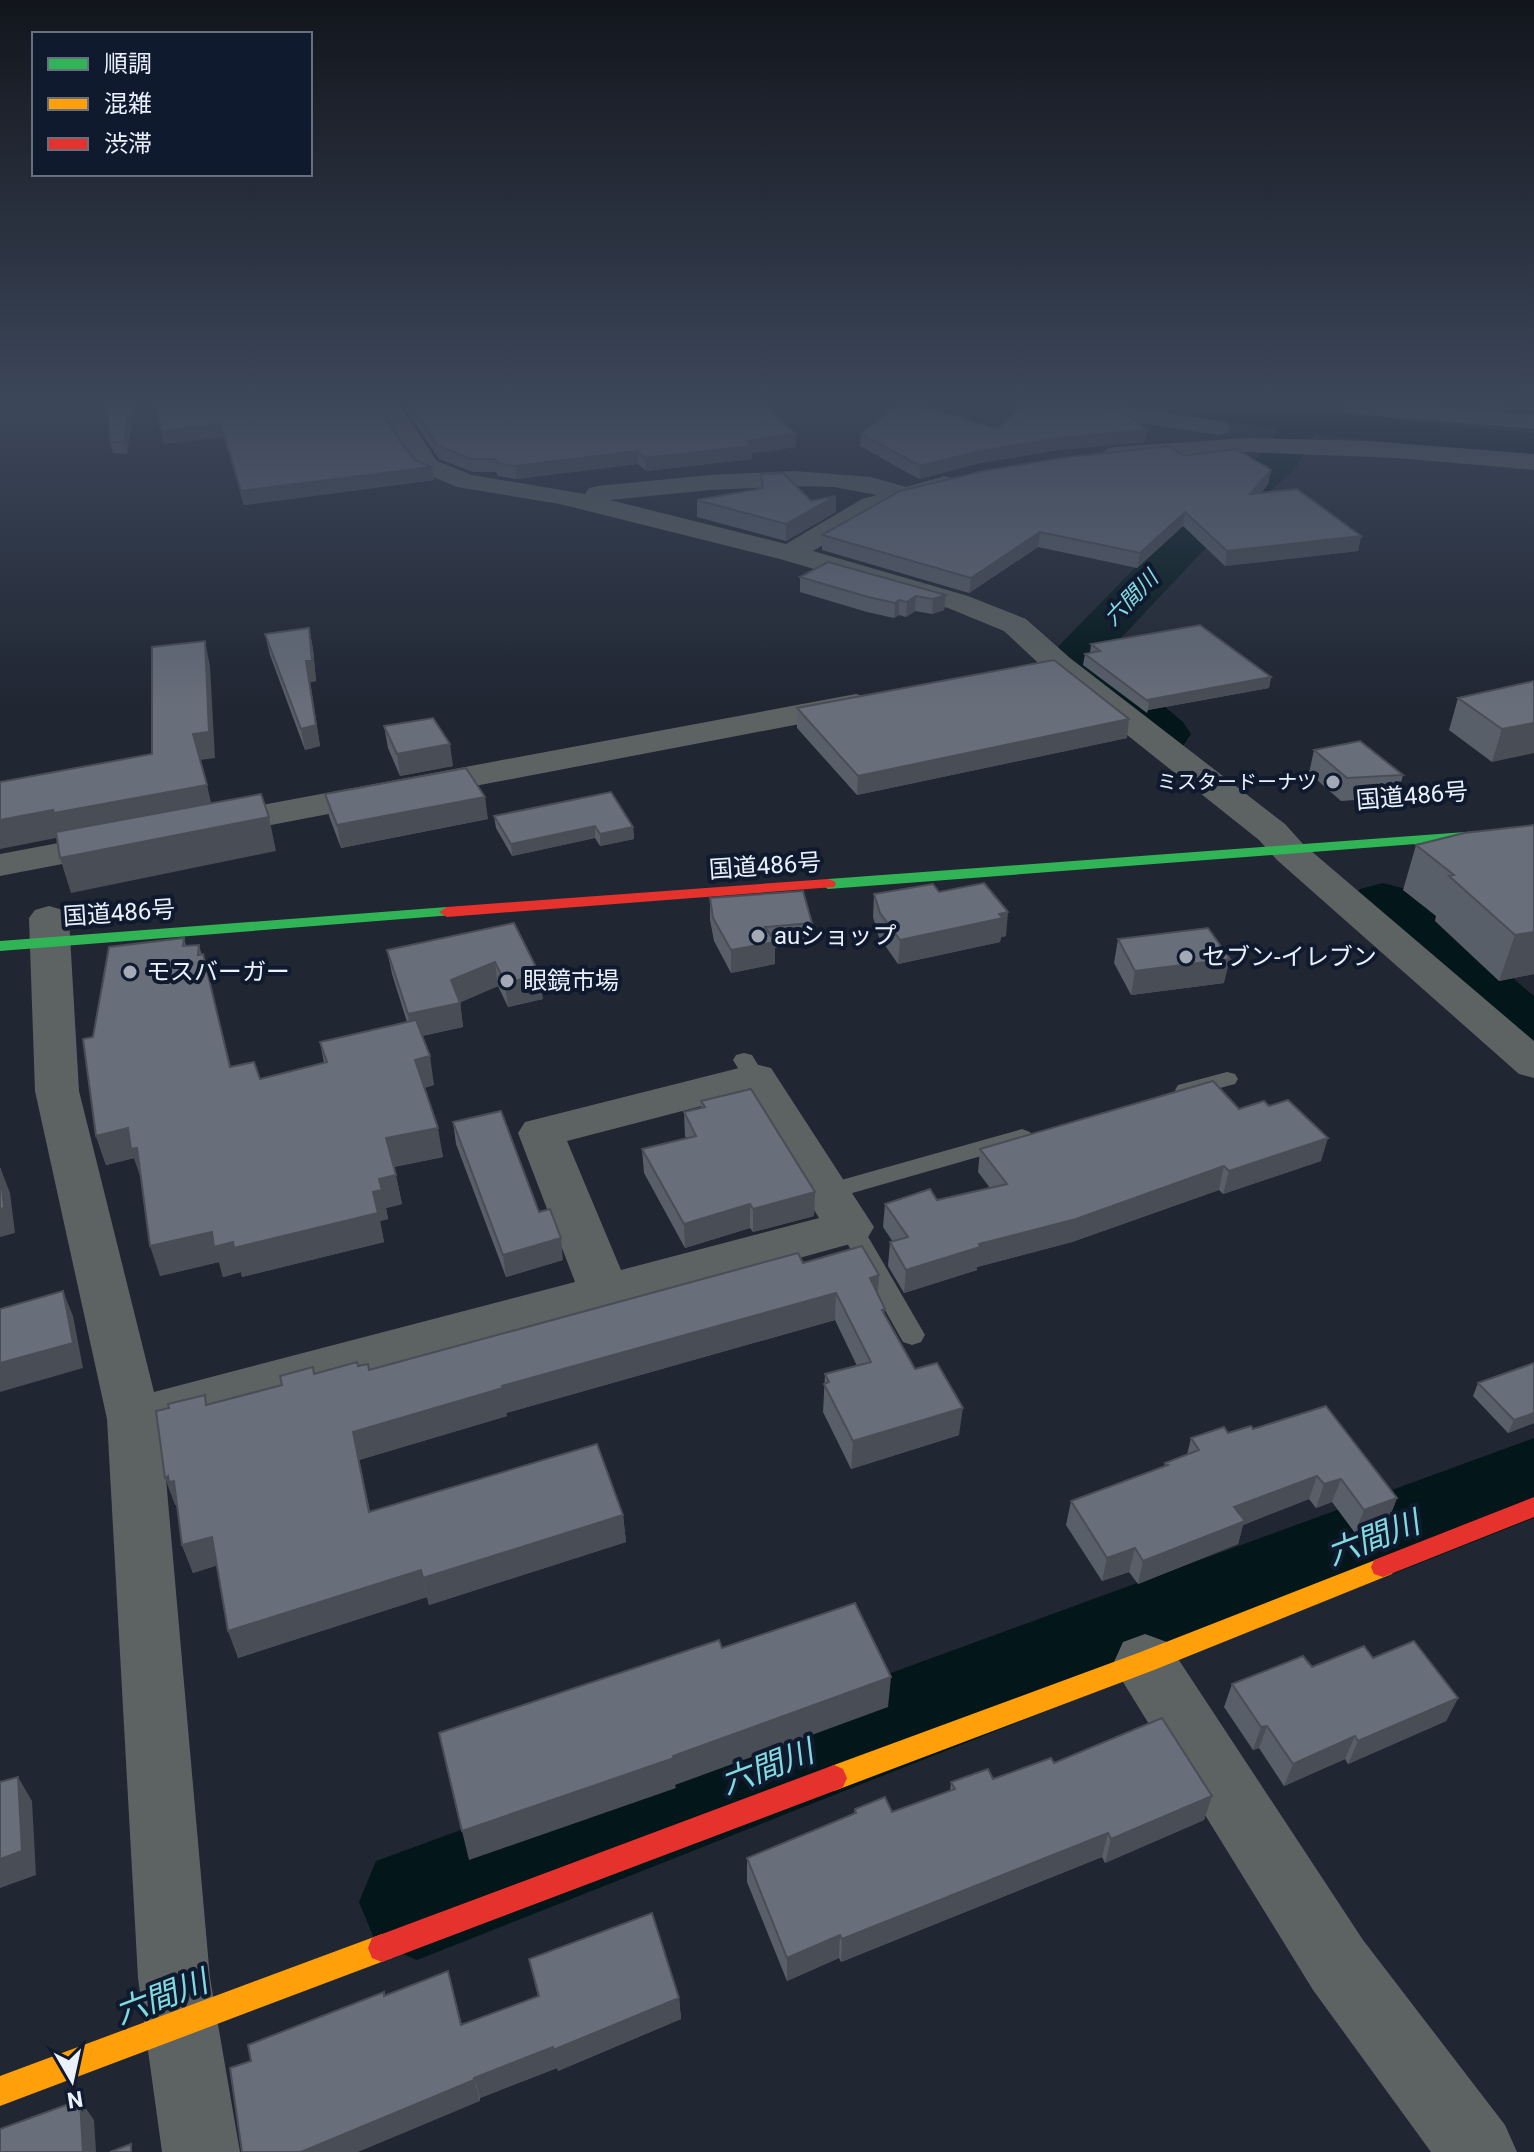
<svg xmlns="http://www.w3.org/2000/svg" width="1534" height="2152" viewBox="0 0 1534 2152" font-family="Roboto,'Noto Sans JP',sans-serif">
	<rect width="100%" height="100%" fill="#202632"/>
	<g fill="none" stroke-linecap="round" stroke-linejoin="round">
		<!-- river -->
		<path fill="#03171a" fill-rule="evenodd" d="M1184,407H1281L1534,433V457L1315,435L1296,468L1202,552L1104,656L1183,722L1191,734L1183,746L1163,751L1143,746L1055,668L1048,657L1170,532L1264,452L1277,430L1190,415Z
			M1383,883L1406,889L1534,996V1055L1509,1049L1360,917L1350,903L1360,889Z
			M1534,1438V1518L417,1960L376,1943L359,1902L376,1861Z"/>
		<!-- lane -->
		<path fill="#5d6363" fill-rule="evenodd" d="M744,1053L752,1055L766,1078L763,1083H747L733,1060L736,1055Z
			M1227,1072L1235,1074L1238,1079L1235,1084L1186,1097L1178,1095L1175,1090L1178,1085Z
			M1022,1129L1030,1132L1033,1137L1030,1142L828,1200L820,1198L816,1192L820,1186Z
			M850,1218L859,1221L921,1328L925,1335L921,1342L912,1345L903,1342L838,1227L841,1221Z"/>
		<!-- street -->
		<path fill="#5d6363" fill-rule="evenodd" d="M377,407H401L437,461L472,475L585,494L589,488L598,486L710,475L794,471L871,477L906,487L945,476L954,479L958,484L954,489L880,511L813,551L968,596L1026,619L1070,658L1285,824L1303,844L1534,1041V1078L1519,1074L1277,860L1259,840L1048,672L1004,631L948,608L780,559L560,504L457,487L419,471L405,454ZM794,486L834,487L877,495L862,499L786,544L610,500L710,490Z
			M1072,407H1128L1218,421L1227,423L1230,428L1227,433L1218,435L1084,414L1076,412Z
			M1342,407H1436L1534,415V429L1354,414L1346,412Z
			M1247,438L1369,441L1534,454V470L1398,458L1247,452L1115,461L1106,459L1103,454L1106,449L1115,447Z
			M856,694L868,697L872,704L868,711L208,837L195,834L190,826L195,818L208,815Z
			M117,832L130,835L135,843L130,851L0,876V854Z
			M49,906L63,910L69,918L79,1091L154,1392L575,1282L518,1133L525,1122L755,1064L771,1068L874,1227L867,1239L850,1244L162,1433L210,1978L240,2152H162L138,1978L107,1419L35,1091L29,918L35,910ZM744,1095L819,1218L621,1270L567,1141Z
			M1145,1634L1167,1642L1363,1940L1505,2125L1517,2152H1431L1313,1990L1123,1682L1114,1662L1123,1642Z"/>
		<!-- fast -->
		<path fill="#30b455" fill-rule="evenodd" d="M1534,827V835L828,889L820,884L828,879Z
			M447,907L453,909L455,912L453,915L0,951V941Z"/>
		<!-- slow -->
		<path fill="#ff9f0a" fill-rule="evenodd" d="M1383,1557L1392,1560L1395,1567L1392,1574L1154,1670L834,1791L825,1787L821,1778L825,1769L834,1765L1138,1653Z
			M382,1934L392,1938L396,1948L392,1958L0,2106V2076Z"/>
		<!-- jam -->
		<path fill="#e5322d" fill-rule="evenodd" d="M828,879L834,881L836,884L834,887L447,917L439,912L447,907Z
			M1534,1497V1517L1383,1577L1374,1574L1371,1567L1374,1560Z
			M834,1765L843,1769L847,1778L843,1787L834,1791L382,1962L372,1958L368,1948L372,1938L382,1934Z"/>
	</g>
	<!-- wall -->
	<path fill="#595f69" d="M108,407H134L127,454L113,453L110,442Z
		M157,407L401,443L415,460L432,467L434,480L244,505L224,437L164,444Z
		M404,407H766L796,447L752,453V459L646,471L638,464L516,479L498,476L496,472H473L439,459Z
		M1469,407H1509L1508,410Z
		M998,429L1147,430L1145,442L1058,450L980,463L919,479L860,446L861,434Z
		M1183,456L1271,470L1268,484L1261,493L1361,536L1358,551L1225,566L1183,526L1137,568L1038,547L969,593L822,550V535Z
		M761,474L811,501L836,512L786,541L697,517V500L761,488Z
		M800,577L946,595L944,610L932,614L915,611L906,617L899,615L894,618L867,612L800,592Z
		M309,628L313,649L316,681L310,682L320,746L305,750L270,655L265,634Z
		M1091,644L1271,677L1269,688L1148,710L1147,713L1083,665L1085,654L1090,653Z
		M1534,681L1492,762L1449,730L1458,698Z
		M797,708L1127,738L857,795L797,728Z
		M384,726L453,766L400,776L388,748Z
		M1314,750L1403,775L1397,797L1341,801L1309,773Z
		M325,794L488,819L341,848L329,816Z
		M494,816L633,827L634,839L600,846L595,838L512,856L496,828Z
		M1534,825V974L1499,981L1435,921L1436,916L1403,890L1416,845Z
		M939,892L1006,936L1001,937L1000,942L898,964L879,937L873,917L874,894Z
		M710,898L812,923L811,945L775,948V964L731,973L714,941L710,920Z
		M514,923L543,999L508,1007L498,986L460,1002L463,1027L422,1036L434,1085L424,1088L443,1157L394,1167L402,1204L386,1208L388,1219L380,1221L384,1242L242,1277L241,1272L223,1277L219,1262L160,1276L141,1178L134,1158L106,1165L96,1136L93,1037L184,938L186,946L199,945L231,1067L260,1079L324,1063L320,1042L407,1022L392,974L387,950Z
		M1118,939L1224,983L1131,995L1114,963Z
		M701,1101L815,1192L814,1216L753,1232L750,1228L685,1248L644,1173L642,1149L687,1139L685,1136L684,1112L701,1108Z
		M1239,1109L1321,1161L1223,1194L1219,1190L1072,1242L977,1267V1270L904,1293L888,1266L890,1242H893L883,1227L885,1204L937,1200L990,1188L978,1172L980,1149Z
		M453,1122L563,1260L506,1277L456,1144Z
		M803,1263L879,1275L878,1294L885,1309L884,1314L915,1369L959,1435L851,1469L823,1412L825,1374L857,1366L835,1320L506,1413L507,1416L359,1460L370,1511L623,1515L626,1542L429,1605L427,1597L238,1658L217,1565L193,1573L182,1545L177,1504L175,1505L169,1408L205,1395L208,1405L282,1385L315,1374L358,1366L369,1370Z
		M1534,1363V1423L1508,1433L1473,1396L1478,1383Z
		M1253,1429L1397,1498L1388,1521L1355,1533L1332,1502L1316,1508L1309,1499L1243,1525L1238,1544L1138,1584L1129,1572L1102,1581L1066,1525L1071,1501L1164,1467L1165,1463L1187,1455L1191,1438Z
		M1373,1658L1458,1698L1446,1721L1348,1764L1345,1759L1284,1786L1259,1748L1253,1750L1224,1707L1232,1684L1312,1667Z
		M1054,1763L1212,1796L1204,1820L1105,1863L1102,1857L841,1962L839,1958L787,1981L747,1882V1858L854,1813L855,1809L892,1812L950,1791L951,1782L993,1779Z
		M529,1959L679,1998L681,2019L558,2071L557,2068L480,2098V2101L385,1996L448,1971L462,2025L538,1997Z"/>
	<!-- shaded-wall -->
	<path fill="#494d55" d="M130,407H134L127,454L124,442Z
		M221,424L224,437L164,444L161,431Z
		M1147,430L1145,442L1058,450L980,463L919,479L920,466L980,451L1059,438Z
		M796,434V447L752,453V459L646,471L645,458Z
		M638,451V464L516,479L515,466Z
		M432,467L434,480L244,505L241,491Z
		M1271,470L1268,484L1247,509L1250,494Z
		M836,496V512L786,541V524Z
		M1185,512L1183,526L1137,568L1140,553Z
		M1040,532L1038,547L969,593L971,578Z
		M1361,536L1358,551L1225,566L1227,551Z
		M946,595L944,610L932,614L933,599Z
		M916,596L915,611L906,617L907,602Z
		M899,600V615L894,618L895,603Z
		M309,628L313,649L316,681L310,682L320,746L305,750L301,729Z
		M205,641L210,666L215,758L200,760L193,734Z
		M1271,677L1269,688L1148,710L1149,702L1147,700Z
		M1129,719L1127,738L857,795L858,776Z
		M1534,723V753L1492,762L1502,729Z
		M450,744L453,766L400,776L397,754Z
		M207,785L213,811L61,837L0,849V820L53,810Z
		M485,797L488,819L341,848L337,825Z
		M269,817L276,851L71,893L60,858Z
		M595,826V838L512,856L511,844Z
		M633,827L634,839L600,846V834Z
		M1008,912L1006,936L1001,937L1000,942L898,964L900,940Z
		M1534,932V974L1499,981L1515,935Z
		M775,942V964L731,973V950Z
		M1230,959L1224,983L1131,995L1135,971Z
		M495,962L498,986L457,1004L460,1003L463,1027L412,1038L408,1014L451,980Z
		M540,975L543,999L508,1007L505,983Z
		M430,1056L434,1085L420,1089L415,1060Z
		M128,1128L137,1148L141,1178L134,1158L106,1165L96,1136Z
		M438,1128L443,1157L391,1167L386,1138Z
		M1328,1138L1321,1161L1223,1194L1229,1171Z
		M1224,1166L1219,1190L1072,1242L977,1267V1270L904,1293L906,1270L979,1244Z
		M0,1167L10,1193L15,1233L0,1237Z
		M396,1175L402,1204L386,1208L388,1219L380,1221L384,1242L242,1277L241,1272L223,1277L219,1262L160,1276L150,1246L379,1179Z
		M815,1192L814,1216L753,1232V1209Z
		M750,1204V1228L685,1248L684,1224Z
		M561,1238L563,1260L506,1277L503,1255Z
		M879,1275L877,1302L870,1278Z
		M63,1291L73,1316L83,1368L0,1392V1363Z
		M836,1293L835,1320L506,1413L507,1416L359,1460L376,1539L353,1432L502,1386Z
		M963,1408L959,1435L851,1469L853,1441Z
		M1534,1413V1423L1508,1433L1514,1420Z
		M168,1476L174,1481L177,1504L175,1505L165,1478Z
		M1317,1476L1309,1499L1243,1525L1238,1544L1138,1584L1143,1561L1234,1507Z
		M1341,1479L1332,1502L1316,1508L1324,1484Z
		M1397,1498L1388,1521L1355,1533L1364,1510Z
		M623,1515L626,1542L429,1605L423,1578Z
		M212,1537L222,1564L193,1573L182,1545Z
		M1135,1548L1129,1572L1102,1581L1107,1558Z
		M421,1570L427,1597L238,1658L228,1631Z
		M891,1677L888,1707L675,1785L676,1788L469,1860L462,1831Z
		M1458,1698L1446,1721L1348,1764L1358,1741Z
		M1267,1726L1259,1748L1253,1750L1261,1727Z
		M1355,1736L1345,1759L1284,1786L1293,1764Z
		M18,1777L32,1801L36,1875L0,1888V1859Z
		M1212,1796L1204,1820L1105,1863L1111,1839Z
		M1108,1833L1102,1857L841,1962L842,1939Z
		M840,1935L839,1958L787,1981V1958Z
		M679,1998L681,2019L558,2071L553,2050Z
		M553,2047L557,2068L480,2098L474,2078Z
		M474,2080L480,2101L358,2152H301Z
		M80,2100L94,2120L96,2152H83Z"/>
	<!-- building -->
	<path fill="#686e7a" stroke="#494d55" stroke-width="2" d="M108,407H130L124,442H110Z
		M157,407H379L401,443L415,460L432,467L241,491L221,424L161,431Z
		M411,407H766L796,434L747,441L752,446L645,458L638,451L515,466L497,463L495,459H471L437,445Z
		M895,407H922L998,429L1020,407H1099L1123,411L1147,430L1059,438L980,451L920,466L861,434Z
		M1170,446L1183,456L1236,449L1271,470L1250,494L1297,489L1361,536L1227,551L1185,512L1140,553L1040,532L971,578L822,535L900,491L983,471L1060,458Z
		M783,473L811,501L836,496L786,524L697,500L763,488L761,474Z
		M828,562L946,595L933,599L916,596L907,602L899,600L895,603L868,597L800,577Z
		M1200,625L1271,677L1147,700L1149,702L1085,654L1100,651L1091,644Z
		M309,628L312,661H306L316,725L301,729L265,634Z
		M205,641L209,732L193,734L207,785L54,813L53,810L0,820V782L152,754V647Z
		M1054,660L1129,719L858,776L797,708Z
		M1534,681V723L1502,729L1458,698Z
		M433,718L450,744L397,754L384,726Z
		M1360,741L1403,775L1347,778L1314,750Z
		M466,768L485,797L337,825L325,794Z
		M611,792L633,827L600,834L595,826L511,844L494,816Z
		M261,794L269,817L60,858L56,832Z
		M1534,825V932L1515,935L1449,876L1454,875L1416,845L1464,833Z
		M984,883L1008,912L999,914L1003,918L900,940L880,913L874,894L933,884L939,892Z
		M803,891L812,923L765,927L775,942L731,950L713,918L710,898Z
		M514,923L540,975L505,983L495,962L451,980L460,1003L408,1014L387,950Z
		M1208,928L1230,959L1135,971L1118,939Z
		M184,938L183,946L199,945L198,955L203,954L230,1067L254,1062L260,1079L327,1062L320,1042L416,1020L430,1056L415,1060L438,1128L386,1138L396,1175L379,1179L382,1190L373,1192L378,1213L234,1248L233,1242L214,1247L212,1232L150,1246L137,1148L131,1149L128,1128L96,1136L83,1039L93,1037L109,947Z
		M1213,1081L1239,1109L1264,1101L1269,1106L1288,1100L1328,1138L1229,1171L1224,1166L1076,1219L979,1244L980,1247L906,1270L890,1242L908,1237L885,1204L930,1189L937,1200L1007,1184L980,1149Z
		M751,1089L815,1192L753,1209L750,1204L684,1224L642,1149L696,1136L684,1112L705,1107L701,1101Z
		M501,1111L539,1212L550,1209L561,1238L503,1255L453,1122Z
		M0,1168L4,1208L0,1209Z
		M862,1246L879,1275L870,1278L885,1309L882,1310L915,1369L937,1363L963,1408L853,1441L824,1384L829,1382L825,1374L871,1362L836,1293L502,1386L503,1388L353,1432L369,1512L597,1444L623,1515L423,1578L421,1570L228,1631L212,1537L182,1545L174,1481L169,1482L168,1476L165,1478L156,1411L169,1408L168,1404L205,1395L206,1405L282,1385L280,1376L313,1367L314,1374L357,1362L358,1366L368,1364L369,1370L798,1253L803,1263Z
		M63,1291L73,1343L0,1363V1309Z
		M1534,1363V1413L1514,1420L1478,1383Z
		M1326,1406L1397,1498L1364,1510L1341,1479L1324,1484L1317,1476L1234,1507L1245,1521L1143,1561L1135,1548L1107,1558L1071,1501L1168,1465L1165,1463L1199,1450L1191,1438L1224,1427L1228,1433L1251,1426L1253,1429Z
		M855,1603L891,1677L673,1756L674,1758L462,1831L439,1733L719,1640L722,1648Z
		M1414,1641L1458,1698L1358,1741L1355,1736L1293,1764L1267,1726L1261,1727L1232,1684L1303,1656L1312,1667L1364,1646L1373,1658Z
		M1162,1718L1212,1796L1111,1839L1108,1833L842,1939L840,1935L787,1958L747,1858L856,1813L855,1809L885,1797L892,1812L955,1789L951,1782L988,1769L993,1779L1051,1758L1054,1763Z
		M18,1777L22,1851L0,1859V1782Z
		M652,1913L679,1998L553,2050V2047L474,2078V2080L301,2152H242L230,2068L251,2061L248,2045L384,1992V1996L448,1971L461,2025L539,1996L529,1959Z
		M80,2100L83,2152H0V2129Z
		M131,2144V2152H110Z"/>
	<!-- sky -->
	<linearGradient id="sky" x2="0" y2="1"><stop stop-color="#12151c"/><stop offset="0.57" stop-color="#3c475a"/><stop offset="1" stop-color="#3c475a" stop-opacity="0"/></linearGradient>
	<rect width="1534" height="708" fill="url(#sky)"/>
	<!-- markers -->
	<g fill="#a3a9b5" stroke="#0f1a2f" stroke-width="3">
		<circle cx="1333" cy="782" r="8"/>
		<circle cx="758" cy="936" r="8"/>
		<circle cx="1186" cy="957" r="8"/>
		<circle cx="130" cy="972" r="8"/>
		<circle cx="507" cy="981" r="8"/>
	</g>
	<g text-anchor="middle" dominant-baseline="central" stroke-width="8" stroke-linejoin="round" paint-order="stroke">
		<!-- far-poi labels -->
		<g font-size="20" fill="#eaf0fc" stroke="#0f1a2f" text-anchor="end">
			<text x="1317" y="782">ミスタードーナツ</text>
		</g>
		<!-- far-water labels -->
		<g font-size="22" font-style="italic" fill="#80dadf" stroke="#0f1a2f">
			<text transform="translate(1131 598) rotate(-46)">六間川</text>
		</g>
		<!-- street labels -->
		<g font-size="24" fill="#eaf0fc" stroke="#0f1a2f">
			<text transform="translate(1412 796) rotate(-5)">国道486号</text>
			<text transform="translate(765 866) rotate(-4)">国道486号</text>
			<text transform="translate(119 913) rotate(-4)">国道486号</text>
		</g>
		<!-- poi labels -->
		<g font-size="24" fill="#eaf0fc" stroke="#0f1a2f" text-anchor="start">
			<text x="774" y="936">auショップ</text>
			<text x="1202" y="957">セブン-イレブン</text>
			<text x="146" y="972">モスバーガー</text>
			<text x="523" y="981">眼鏡市場</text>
		</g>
		<!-- near-water labels -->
		<g font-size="32" font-style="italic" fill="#80dadf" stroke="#0f1a2f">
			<text transform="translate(1373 1538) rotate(-21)">六間川</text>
			<text transform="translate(767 1767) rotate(-21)">六間川</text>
			<text transform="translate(161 1997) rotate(-21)">六間川</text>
		</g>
	</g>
	<!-- legend -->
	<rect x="32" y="32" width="280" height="144" fill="#0f1a2f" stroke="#677081" stroke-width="2"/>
	<rect x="48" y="58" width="40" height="12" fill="#30b455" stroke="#677081" stroke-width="2"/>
	<text x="104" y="72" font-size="24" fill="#eaf0fc">順調</text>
	<rect x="48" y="98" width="40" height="12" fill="#ff9f0a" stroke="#677081" stroke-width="2"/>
	<text x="104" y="112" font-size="24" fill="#eaf0fc">混雑</text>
	<rect x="48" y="138" width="40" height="12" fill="#e5322d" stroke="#677081" stroke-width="2"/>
	<text x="104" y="152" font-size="24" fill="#eaf0fc">渋滞</text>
	<!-- north arrow -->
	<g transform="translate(72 2080) rotate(171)" stroke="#0f1a2f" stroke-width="6" paint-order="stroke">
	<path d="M0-6L14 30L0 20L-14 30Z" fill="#eaf0fc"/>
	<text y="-12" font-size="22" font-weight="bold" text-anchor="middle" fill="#eaf0fc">N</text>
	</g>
</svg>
